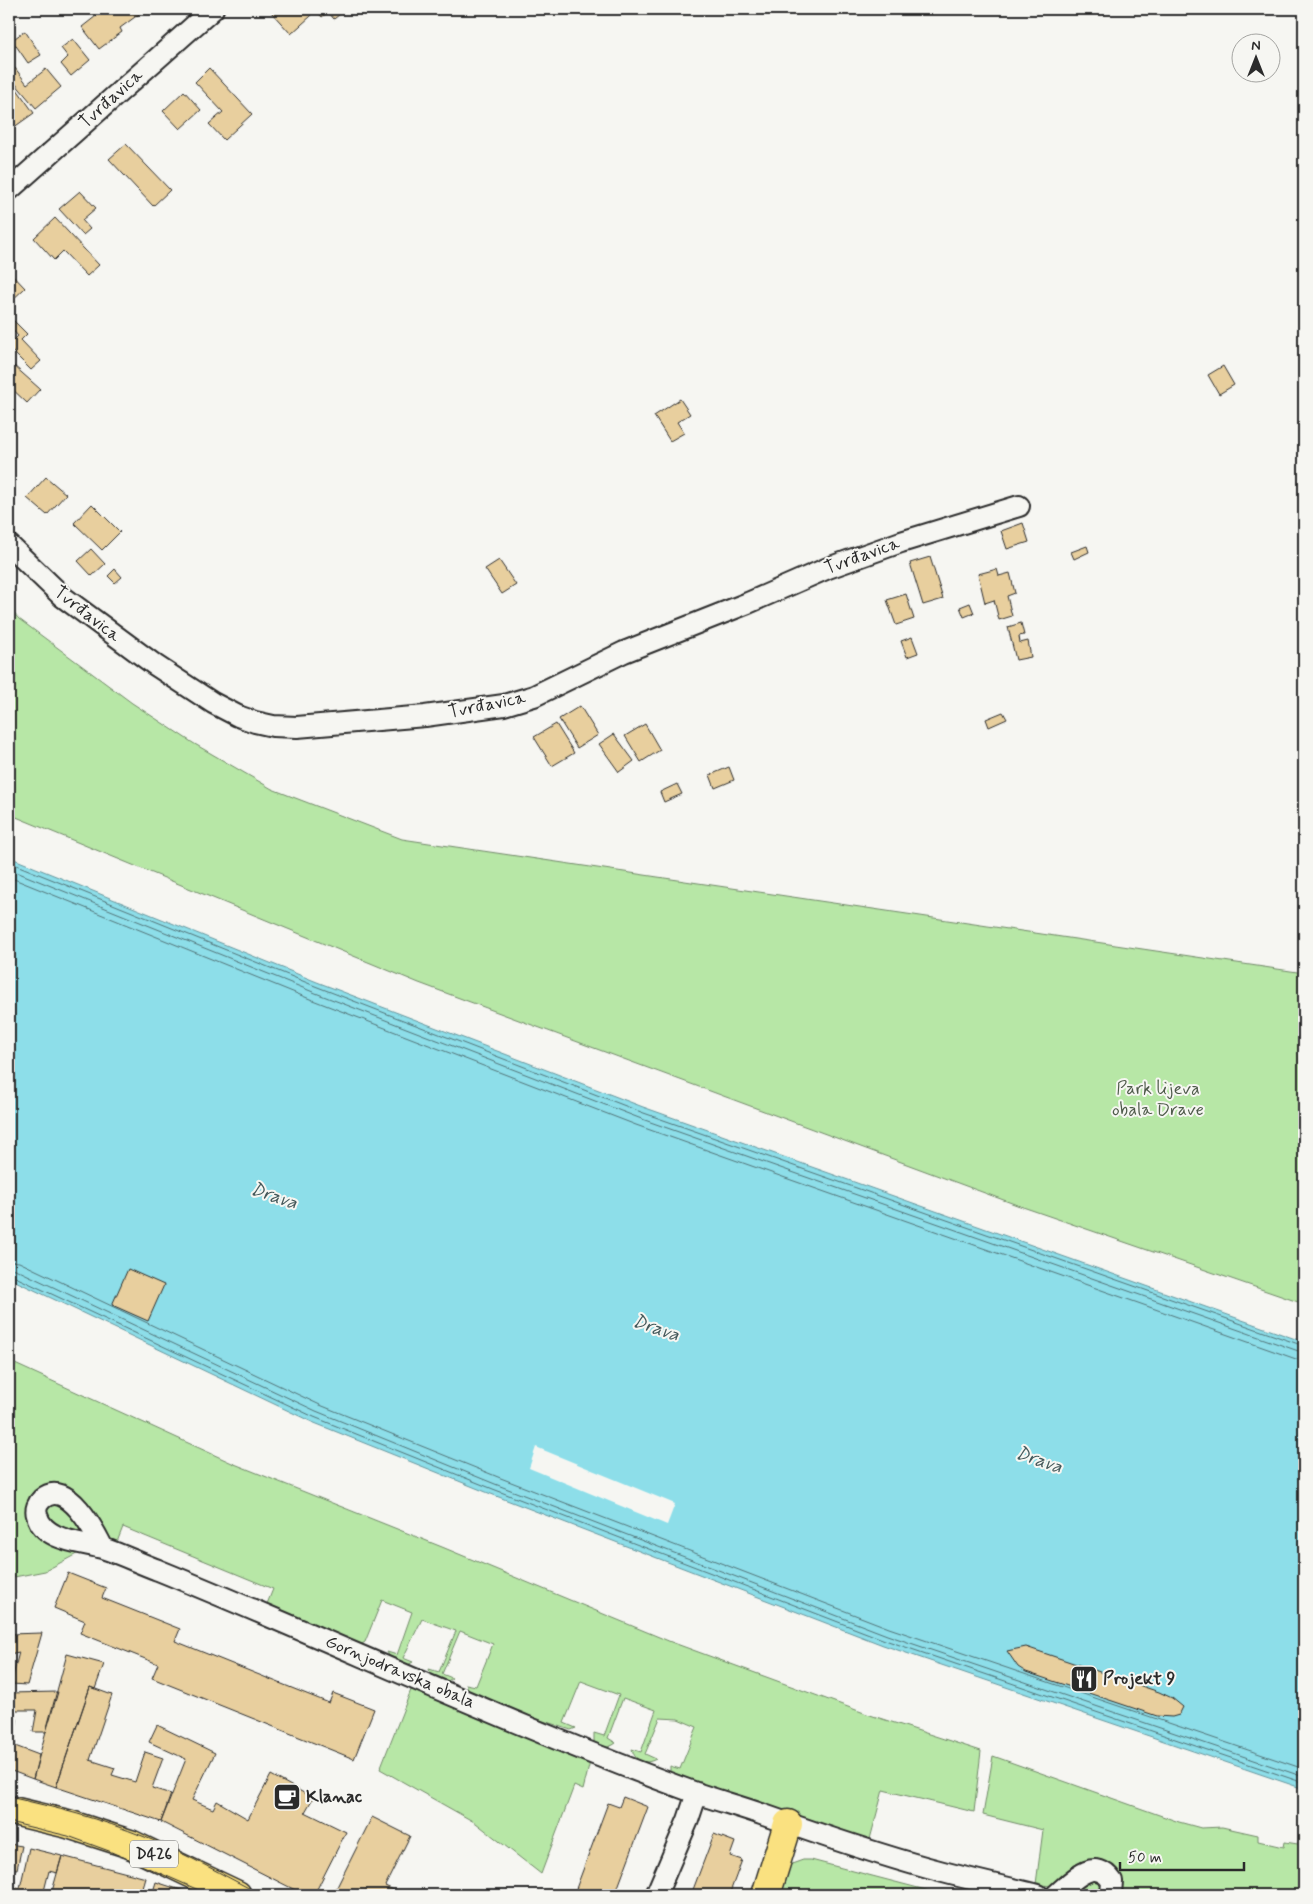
<svg xmlns="http://www.w3.org/2000/svg" width="1313" height="1904" viewBox="0 0 1313 1904" font-family="Mynerve,sans-serif">
	<rect width="100%" height="100%" fill="#f6f6f2"/>
	<filter id="ink" filterUnits="userSpaceOnUse"><feTurbulence type="fractalNoise" baseFrequency=".02" numOctaves="2"/><feDisplacementMap in="SourceGraphic" scale="10" xChannelSelector="R" yChannelSelector="G"/><feConvolveMatrix kernelMatrix="1 2 1 2 8 2 1 2 1" color-interpolation-filters="sRGB"/></filter>
	<g filter="url(#ink)">
		<!-- green -->
		<path fill="#b7e7a6" stroke="#718968" d="M9,608L19,619L132,703L193,743L272,789L402,839L1304,973V1304L1017,1205L419,983L9,814Z
			M15,1364L232,1463L442,1547L671,1642L867,1714L981,1751L974,1812L883,1790L869,1843L675,1778L670,1773V1766L680,1769L697,1727L678,1719L660,1718L645,1754L656,1759C645,1765 635,1762 632,1749L641,1752L656,1710L623,1698L608,1738L616,1743C608,1749 601,1748 594,1742V1733L604,1736L619,1695L581,1681L564,1723L576,1728L571,1730L474,1698L469,1692L466,1684L476,1686L493,1644L460,1631L442,1674L452,1678L445,1683L431,1677L429,1669L439,1672L456,1631L422,1619L403,1658L413,1662L406,1666L391,1659L387,1652L397,1655L412,1612L382,1600L365,1642L359,1646L267,1604L273,1589L123,1527L117,1542L86,1549L45,1571L9,1578V1379Z
			M411,1690L427,1691L590,1762L583,1790L574,1786L541,1874L476,1823L380,1769Z
			M993,1756L1179,1822L1201,1828L1222,1827L1258,1835V1841L1284,1847L1285,1842L1304,1845V1895H1116V1878L1070,1875L1050,1886L1036,1884L1043,1830L983,1815Z
			M803,1860H811L945,1895H778L789,1865Z
			M1092,1878L1101,1881L1104,1888L1103,1895H1074V1890Z"/>
		<!-- water -->
		<path fill="#8ddee9" stroke="#66969d" d="M9,857L317,982L643,1107L1304,1342V1789L883,1645L491,1494L312,1422L9,1278Z"/>
		<!-- pier -->
		<path fill="#f6f6f2" d="M536,1447L675,1504L667,1525L529,1468Z"/>
		<g fill="none" stroke-linecap="round" stroke-linejoin="round">
			<!-- shore -->
			<path stroke="#527377" stroke-width="1" d="M9,862L315,986L641,1112L1304,1346
				M9,869L313,992L639,1118L1304,1353
				M9,877L310,999L636,1125L1296,1359L1304,1360
				M9,1261L19,1262L320,1405L498,1477L889,1628L1304,1769
				M9,1268L15,1269L316,1411L495,1484L887,1635L1304,1777
				M9,1274L314,1417L493,1489L885,1640L1304,1783"/>
		</g>
		<!-- building -->
		<path fill="#e8cf9e" stroke="#2b2b2b" d="M105,9H146L120,28L122,32L99,49L82,27Z
			M274,9H305L311,16L291,34L271,12Z
			M315,9H346L334,19L328,12L322,17Z
			M25,31L41,55L28,63L12,40Z
			M73,39L90,60L71,76L61,64L68,57L61,48Z
			M15,68L27,84L46,69L61,87L36,108L9,76V73Z
			M209,68L252,114L224,140L209,124L223,112L195,82Z
			M9,78L34,113L10,130L9,129Z
			M184,91L201,110L180,129L163,111Z
			M126,144L170,190L153,206L109,159Z
			M80,191L96,208L82,220L90,229L83,235L59,209Z
			M55,218L99,265L87,276L63,251L54,260L34,238Z
			M9,271L25,288L9,303Z
			M9,316L27,334L21,340L41,361L31,370L9,348V345L18,336L9,326Z
			M13,365L40,389L27,403L9,386V370Z
			M1223,366L1234,385L1219,394L1208,375Z
			M680,399L690,414L677,422L684,433L670,441L654,416Z
			M46,477L66,494L47,515L27,498Z
			M92,504L120,532L102,550L74,523Z
			M1023,523L1029,542L1007,549L1001,531Z
			M1087,546L1089,552L1074,559L1071,552Z
			M91,549L105,564L92,576L78,561Z
			M930,557L943,599L923,605L910,563Z
			M499,560L516,585L502,594L485,569Z
			M115,569L122,577L115,583L108,576Z
			M997,569L999,576L1010,573L1015,593L1007,596L1012,616L999,620L994,600L985,603L978,574Z
			M906,594L914,619L896,625L887,600Z
			M970,603L974,613L964,617L960,607Z
			M1021,623L1024,635L1019,636L1020,643L1028,641L1031,657L1016,660L1008,627Z
			M912,637L918,653L907,657L901,641Z
			M580,706L598,735L577,748L559,719Z
			M1003,712L1007,719L989,727L986,719Z
			M556,724L574,753L552,766L534,737Z
			M645,724L660,750L641,762L625,736Z
			M614,734L634,761L619,772L599,744Z
			M729,767L734,780L715,788L710,775Z
			M677,784L682,794L664,802L660,792Z
			M128,1269L164,1285L148,1321L112,1305Z
			M68,1573L106,1588L102,1598L180,1629L175,1641L329,1703L333,1693L374,1709L354,1759L152,1678L158,1664L80,1633L85,1621L54,1608Z
			M9,1595H12L14,1622L9,1623Z
			M42,1633L27,1685L11,1684L19,1652L9,1654V1634Z
			M1026,1647L1159,1692L1172,1698L1183,1707L1179,1715L1172,1717L1157,1716L1026,1672L1018,1667L1007,1651Z
			M67,1654L104,1664L95,1689L90,1687L56,1787L33,1779Z
			M90,1687L112,1695L90,1760L115,1768L112,1775L135,1782L145,1752L163,1758L152,1788L171,1794L161,1822L56,1787Z
			M58,1692L46,1732H33L37,1710H9V1693Z
			M9,1718L17,1719L15,1746L39,1755L33,1779L9,1770Z
			M157,1725L215,1753L192,1800L213,1809L217,1801L248,1819L271,1775L313,1798L305,1812L346,1832L314,1895H305L161,1822L186,1759L149,1742Z
			M623,1797L648,1807L615,1895L574,1894L608,1803L619,1807Z
			M372,1817L410,1836L385,1886L398,1892L396,1895H333Z
			M714,1834L735,1842L730,1856L742,1860L729,1895H691Z
			M9,1844L22,1846L17,1869L9,1868Z
			M29,1848L62,1856L57,1873L49,1871L43,1895H9V1885L20,1888Z
			M62,1856L146,1878L141,1895H51Z
			M156,1882L190,1893L195,1895H152Z"/>
		<g fill="none" stroke-linecap="round" stroke-linejoin="round">
			<!-- street casing -->
			<g stroke="#2b2b2b" stroke-width="24">
				<path id="street" d="M9,190L213,9
					M9,545L63,597L155,665L213,703L238,716L255,722L273,726L297,727L425,716L504,705L534,696L624,652L748,603L828,568L901,542L1019,506
					M103,1548C95,1532 67,1477 42,1499C38,1503 35,1509 37,1515C43,1541 82,1542 102,1548C121,1554 139,1563 158,1570C338,1643 514,1727 696,1793C719,1801 742,1807 764,1815C818,1834 873,1853 928,1868C964,1878 1001,1886 1038,1895
					M656,1895L688,1820L697,1793
					M1056,1895C1071,1882 1094,1855 1112,1881L1111,1895"/>
			</g>
			<!-- primary casing -->
			<g stroke="#2b2b2b" stroke-width="31">
				<path id="primary" d="M9,1810L68,1824L130,1844L237,1895
					M766,1895L788,1824"/>
			</g>
			<!-- street -->
			<use href="#street" stroke="#f6f6f2" stroke-width="20"/>
			<!-- primary -->
			<use href="#primary" stroke="#fae180" stroke-width="28"/>
			<!-- tram -->
			<path stroke="#2b2b2b" stroke-width="1" d="M9,1797C55,1807 101,1819 145,1837C185,1853 223,1875 262,1895
				M9,1822L68,1836L109,1851L210,1895"/>
		</g>
	</g>
	<!-- icons -->
	<defs>
		<g id="restaurant-square" transform="scale(1.4375)"><rect x="-9" y="-9" width="18" height="18" rx="4" fill="#2b2b2b" stroke="#f6f6f2"/><path d="M-5-6h1v4h1v-4h1v4h1v-4h1v5L-1.5 .5V6h-2V.5L-5-1ZM5-6V6H3V1.5H1.5Q1.5-4 5-6Z" fill="#fff"/></g>
		<g id="cafe-square" transform="scale(1.4375)"><rect x="-9" y="-9" width="18" height="18" rx="4" fill="#2b2b2b" stroke="#f6f6f2"/><path d="M-5.5-4.5H6V0H3Q3 3.5 0 3.5H-2.5Q-5.5 3.5-5.5 0ZM3-3.2v2h1.7v-2ZM-6 4.5H4V6H-6Z" fill="#fff"/></g>
	</defs>
	<g fill-rule="evenodd">
		<use href="#restaurant-square" x="1084" y="1679"/>
		<use href="#cafe-square" x="287" y="1797"/>
	</g>
	<g text-anchor="middle" dominant-baseline="central" stroke-width="4" stroke-linejoin="round" paint-order="stroke">
		<!-- shield labels -->
		<rect fill="#f6f6f2" stroke="#686867" stroke-width="1" x="130" y="1840.5" width="48" height="27" rx="4"/>
		<g font-size="16" font-weight="bold" fill="#2b2b2b">
			<text x="154" y="1854">D426</text>
		</g>
		<!-- street labels -->
		<g font-size="18" fill="#2b2b2b" stroke="#f6f6f2">
			<text transform="translate(111 99) rotate(-42)">Tvrđavica</text>
			<text transform="translate(862 556) rotate(-20)">Tvrđavica</text>
			<text transform="translate(87 614) rotate(38)">Tvrđavica</text>
			<text transform="translate(487 705) rotate(-11)">Tvrđavica</text>
			<text transform="translate(400 1672) rotate(23)">Gornjodravska obala</text>
		</g>
		<!-- park labels -->
		<g font-size="18" fill="#4e5a4a" stroke="#f6f6f2">
			<text x="1158" y="1089">Park lijeva<tspan x="1158" dy="21">obala Drave</tspan></text>
		</g>
		<!-- poi labels -->
		<g font-size="18" font-weight="bold" fill="#2b2b2b" stroke="#f6f6f2" text-anchor="start">
			<text x="1103" y="1679">Projekt 9</text>
			<text x="306" y="1797">Klanac</text>
		</g>
		<!-- water labels -->
		<g font-size="19" font-style="italic" fill="#44585a" stroke="#f6f6f2">
			<text transform="translate(274 1196) rotate(19)">Drava</text>
			<text transform="translate(656 1328) rotate(19)">Drava</text>
			<text transform="translate(1039 1460) rotate(19)">Drava</text>
		</g>
	</g>
	<!-- margin -->
	<rect width="1313" height="1904" fill="none" stroke="#f6f6f2" stroke-width="30"/>
	<rect x="15" y="15" width="1283" height="1874" fill="none" stroke="#2b2b2b" stroke-width="2" filter="url(#ink)"/>
	<!-- north arrow -->
	<g transform="translate(1256 58)"><circle r="24" fill="#f6f6f2" stroke="#a5a5a2"/>
	<path d="M0-4L9 19L0 12L-9 19Z" fill="#2b2b2b"/>
	<text y="-8" font-size="14" font-weight="bold" text-anchor="middle" fill="#2b2b2b">N</text>
	</g>
	<!-- scale -->
	<path d="M1120 1862v8h124v-8" fill="none" stroke="#2b2b2b" stroke-width="2.5"/>
	<text x="1128" y="1862" font-size="15" fill="#2b2b2b" stroke="#f6f6f2" stroke-width="4" paint-order="stroke">50 m</text>
</svg>
